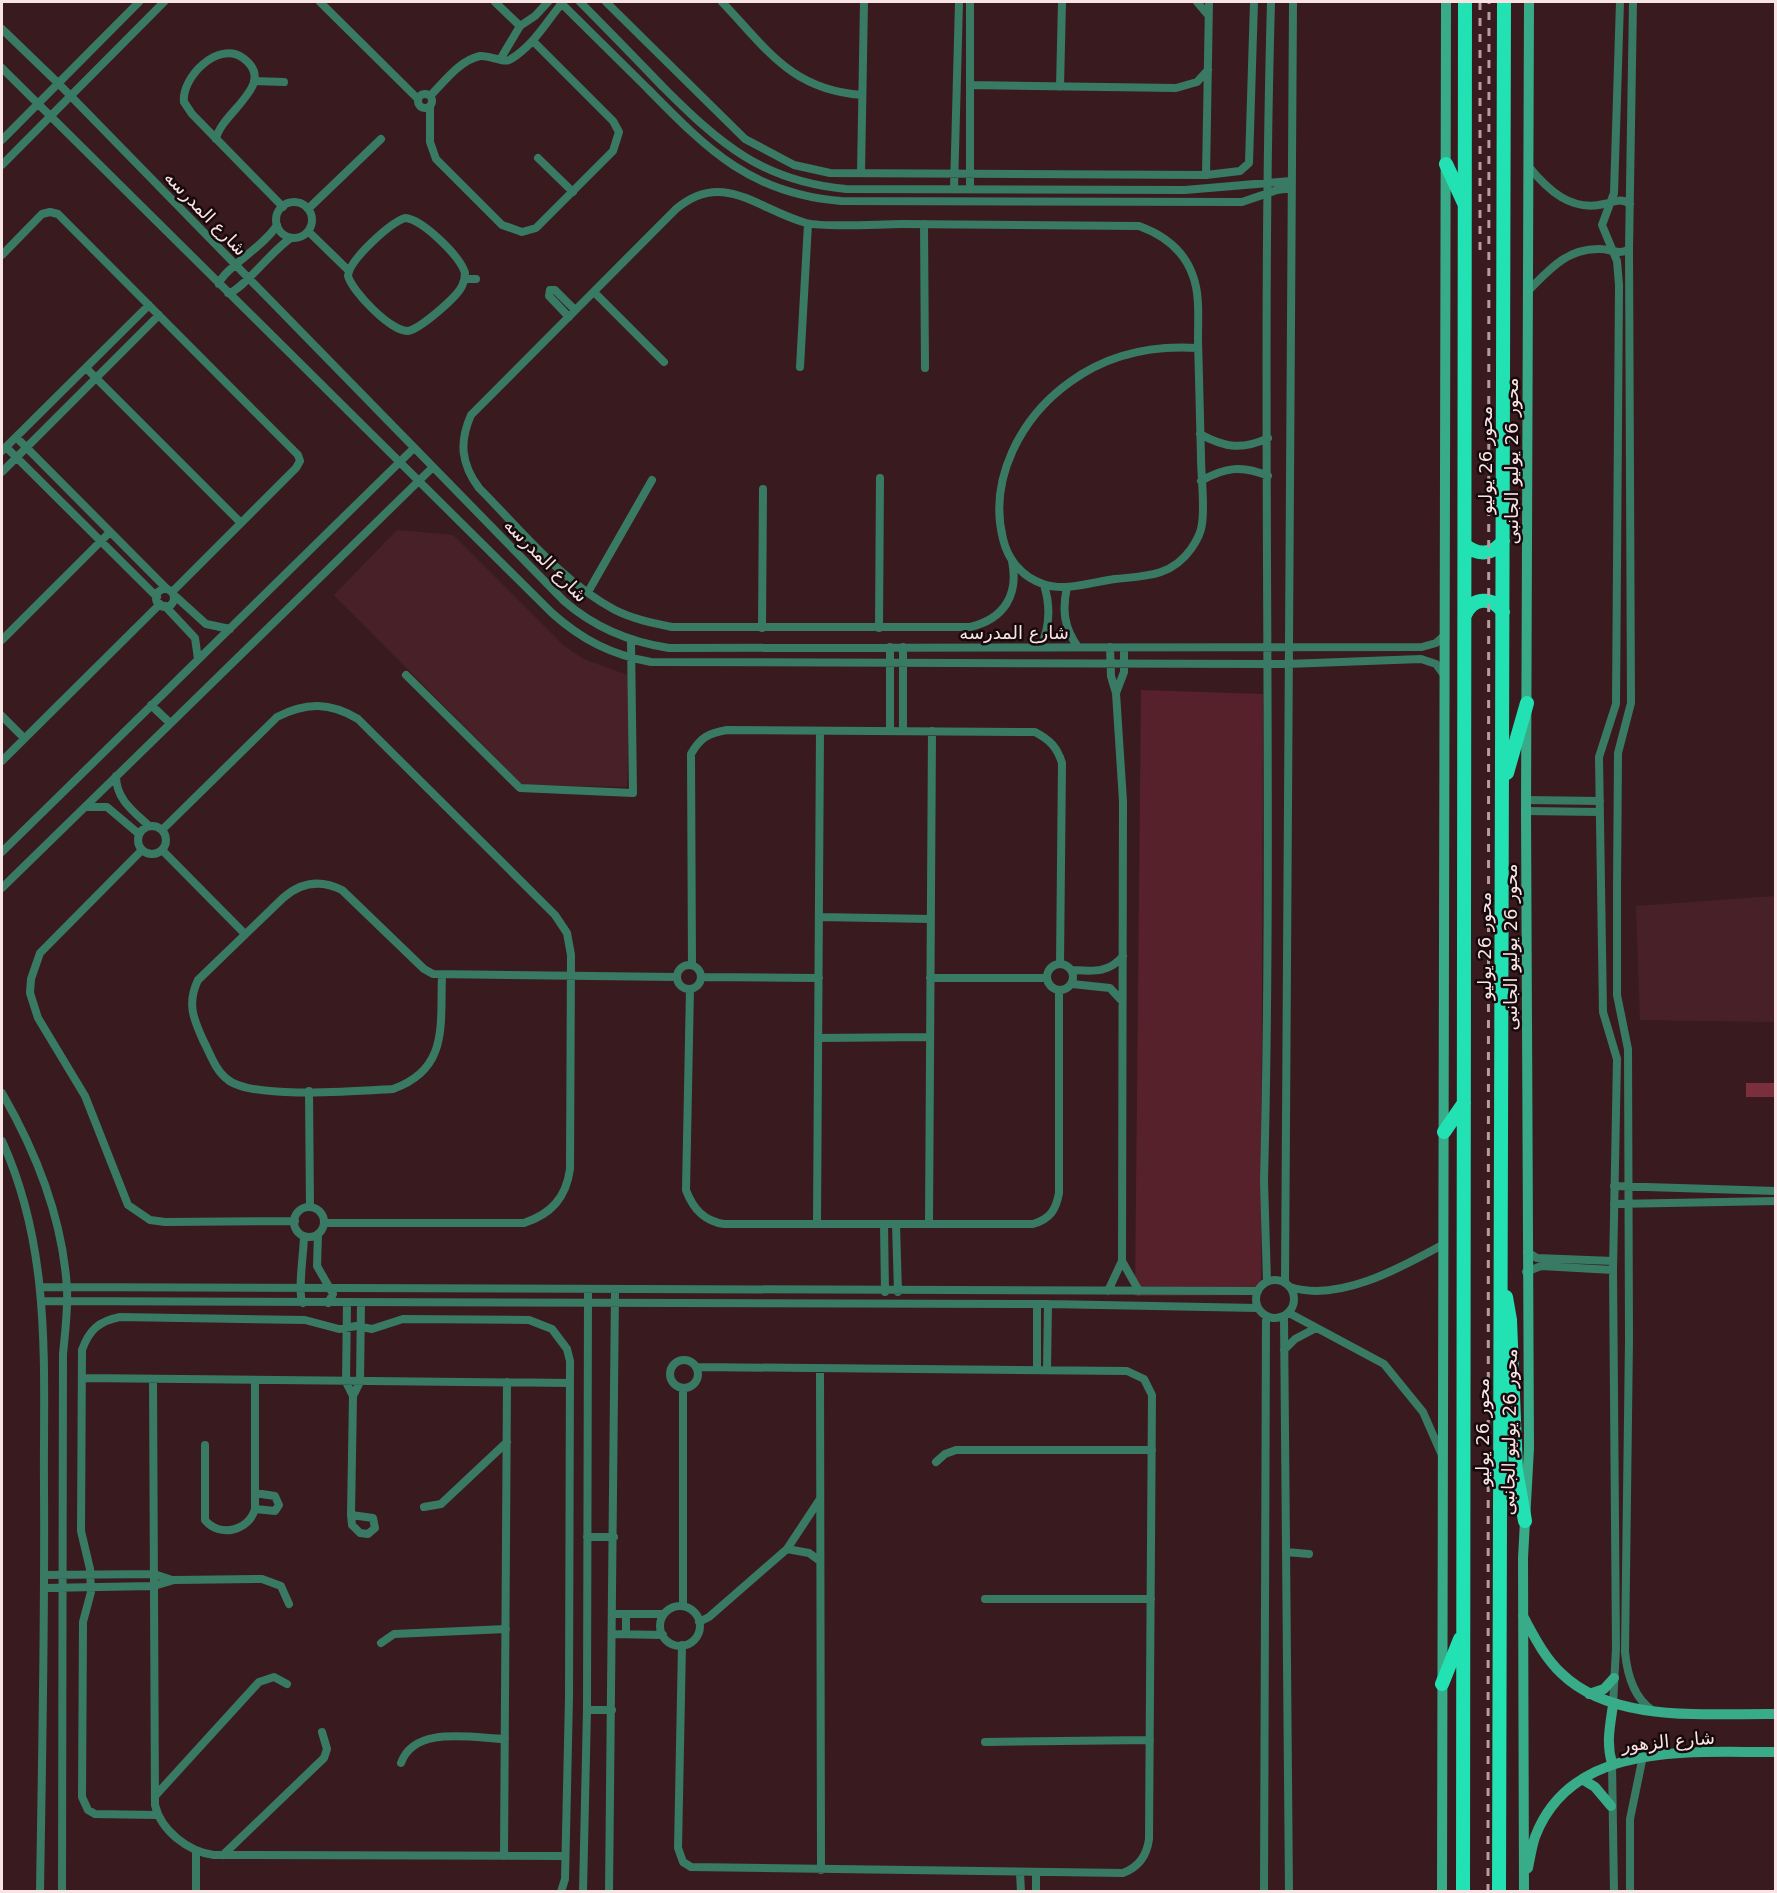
<svg xmlns="http://www.w3.org/2000/svg" width="1777" height="1893" viewBox="0 0 1777 1893" font-family="'DejaVu Sans','Noto Naskh Arabic',sans-serif">
	<rect width="100%" height="100%" fill="#391b1f"/>
	<!-- built -->
	<path fill="#472127" d="M397,530L453,535L565,647L584,659L630,676L627,787L523,785L334,595Z
		M1775,896V1022L1640,1020L1636,906Z"/>
	<!-- green -->
	<path fill="#56212a" d="M1141,690L1263,694L1261,1295L1135,1296Z"/>
	<!-- water -->
	<path fill="#7b2e3c" d="M1746,1083H1775V1097H1746Z"/>
	<g fill="none" stroke-linecap="round" stroke-linejoin="round">
		<!-- minor -->
		<path stroke="#397a65" stroke-width="8" d="M320,2L418,99
			M495,2L520,26
			M560,2C589,31 619,60 648,89C708,150 751,194 841,201L1242,202L1277,190L1291,188
			M580,2C608,30 635,58 663,87C720,144 762,181 846,189L1185,190L1291,181
			M606,2L745,139L794,165L830,173L1206,175L1240,171L1249,163L1254,2
			M722,2C767,49 791,90 862,95
			M1197,2L1208,15
			M1633,2L1629,249L1631,703L1618,753L1617,889V995L1628,1049L1629,1339L1625,1652C1627,1673 1633,1697 1652,1710
			M2,29L58,83L564,601C595,628 629,642 669,648L1422,647L1436,643L1445,635
			M501,58L520,26L535,16L548,2
			M2,68L552,613C582,640 612,655 651,662L1287,664L1421,659L1436,664L1445,676
			M254,81L284,82
			M970,85L1176,88L1197,82L1208,70
			M1060,87L1062,2
			M418 101a7 7 0 1 1 14 0a7 7 0 1 1-14 0Z
			M430,96C444,82 460,60 480,56C490,55 505,64 511,59C534,45 546,22 563,2
			M430,107V142L436,159L502,225L522,232L536,228L613,151L619,132L613,121L534,42
			M216,139C221,112 279,84 243,58C218,40 181,78 184,102L192,114L283,207
			M2,140L139,2
			M538,158L573,192
			M2,165L164,2
			M1529,167C1548,190 1571,212 1604,204C1614,202 1620,197 1630,204
			M861,173L864,2
			M1206,175L1209,2
			M954,189L959,2
			M970,189V2
			M276 220a18 18 0 1 1 36 0a18 18 0 1 1-36 0Z
			M308,209L381,139
			M405,218C422,219 460,256 465,273C465,278 464,282 462,286C457,297 420,329 408,331C391,332 352,291 348,276C349,260 390,223 405,218Z
			M924,224L925,368
			M308,231L348,270
			M2,255L42,214L50,212L58,214L298,455L300,461L296,468L172,592
			M465,279H476
			M219,284C223,269 265,246 277,225
			M1528,291C1549,270 1566,249 1598,249C1610,248 1618,256 1629,249
			M594,292L664,362
			M228,293C241,292 273,249 291,238
			M569,317L549,296L550,290H555L575,310
			M800,367L808,224
			M86,368L241,523
			M1200,434C1225,448 1243,450 1268,438
			M16,437L167,589
			M6,447L157,597
			M2,451L149,305
			M2,472L159,315
			M1201,481C1225,467 1243,465 1268,476
			M1012,561C1019,595 1004,619 970,627H672C652,623 633,619 615,610C562,582 520,529 479,488C461,464 459,442 471,415L676,209C723,169 758,210 806,223C826,228 879,224 902,224C981,224 1060,225 1139,226C1164,235 1184,250 1193,276C1200,295 1198,318 1198,339C1199,378 1200,417 1201,457C1201,478 1205,503 1202,524C1201,533 1196,542 1191,549C1171,577 1145,576 1115,579C1092,582 1066,592 1043,584C1022,577 1008,560 1003,539C988,479 1021,417 1070,382C1108,354 1152,345 1198,348
			M1067,587C1062,610 1064,628 1078,647
			M156 598a9 9 0 1 1 18 0a9 9 0 1 1-18 0Z
			M588,592L652,480
			M174,595L206,624L230,629
			M165,606L195,638L198,659
			M762,628L763,489
			M879,628L880,478
			M2,640L110,532
			M890,647V731
			M903,647V731
			M1041,647C1050,626 1051,607 1044,585
			M1110,647L1111,676L1116,693L1123,801L1122,1261L1139,1291
			M406,675L520,788L633,793L631,641
			M1116,693L1124,672V648
			M151,705L170,723
			M2,716L24,738
			M2,761L160,604
			M116,776C116,799 133,811 149,826
			M1526,800L1600,801
			M86,807H107L139,834
			M1526,811L1600,812
			M138 840a14 14 0 1 1 28 0a14 14 0 1 1-28 0Z
			M162,830L277,717C306,702 330,702 358,719L555,915L567,933L571,955L570,1169C566,1198 551,1214 524,1223H324
			M162,850L244,933
			M141,851L40,953L31,979L30,993L38,1018L85,1096L128,1205L150,1220L165,1222L295,1221
			M2,852L414,448
			M2,888L433,467
			M819,917L931,919
			M1047 977a13 13 0 1 1 26 0a13 13 0 1 1-26 0Z
			M677 977a12 12 0 1 1 24 0a12 12 0 1 1-24 0Z
			M692,965L691,754C700,738 708,733 727,730L1035,732C1050,740 1057,747 1062,763L1060,964
			M1071,970C1092,971 1108,974 1123,956
			M442,976C440,1025 449,1069 393,1089C359,1091 250,1100 227,1079C215,1070 210,1053 203,1040C193,1018 187,1003 198,980L283,898C301,882 320,879 342,890L424,969L433,974L676,977
			M701,977L819,978
			M930,978H1047
			M1072,984L1110,988L1121,1000
			M690,989L686,1190C693,1209 704,1221 724,1224H1033C1050,1219 1056,1210 1059,1193V991
			M818,1038L930,1037
			M309,1091L310,1207
			M2,1093C36,1152 63,1221 67,1289C68,1311 65,1333 63,1354L62,1892
			M2,1141C53,1253 43,1369 44,1488C45,1623 42,1757 40,1892
			M1614,1186L1776,1191
			M1614,1204L1776,1201
			M294 1222a15 15 0 1 1 30 0a15 15 0 1 1-30 0Z
			M817,1224L820,731
			M884,1224L885,1292
			M896,1224L898,1292
			M929,1224L932,731
			M318,1234L317,1266L333,1294L328,1303
			M1527,1252L1537,1258L1613,1261
			M1526,1272L1541,1266L1613,1270
			M1256 1299a19 19 0 1 1 38 0a19 19 0 1 1-38 0Z
			M1267,1282L1264,1181C1274,788 1260,394 1271,2
			M1285,1283L1293,2
			M41,1287L1258,1291
			M1290,1287C1339,1303 1402,1267 1444,1244
			M1108,1291L1122,1261
			M43,1301L1048,1304L1258,1308
			M303,1303C297,1295 304,1250 304,1236
			M347,1303L346,1382L353,1396
			M1037,1304V1370
			M1289,1313L1384,1364L1423,1412L1441,1453
			M1284,1317L1289,1892
			M1284,1350L1295,1339L1316,1328
			M670 1374a14 14 0 1 1 28 0a14 14 0 1 1-28 0Z
			M820,1369L821,1870
			M1047,1370L1048,1304
			M82,1378L569,1383
			M153,1379L155,1805C161,1831 189,1852 214,1855L565,1856
			M683,1389V1606
			M205,1445V1520C219,1538 249,1531 255,1509V1381
			M936,1462L945,1454L956,1450H1152
			M424,1507L441,1504L507,1442
			M255,1509L275,1511L279,1505L275,1496L255,1493
			M351,1515L352,1525L360,1533L368,1534L375,1528L373,1518L351,1515L353,1396L360,1382L361,1303
			M587,1537H614
			M787,1549L809,1553L820,1561
			M1286,1552L1309,1554
			M45,1575L154,1574L172,1580
			M45,1588L154,1586L174,1580L262,1579L281,1586L289,1604
			M985,1599H1151
			M660 1626a20 20 0 1 1 40 0a20 20 0 1 1-40 0Z
			M613,1614H664
			M699,1622L709,1617L787,1549L820,1499
			M613,1634L663,1635
			M626,1634V1614
			M381,1643L394,1634L506,1629
			M682,1645L678,1848L683,1862L691,1867L1123,1873C1139,1867 1147,1855 1149,1839L1152,1395L1144,1379L1127,1371L696,1367
			M1613,1705L1616,1648L1613,1270L1617,1059L1603,1012L1599,757L1616,704L1619,285L1617,261L1602,225L1614,193L1620,2
			M587,1710H612
			M985,1742L1150,1740
			M401,1763C414,1725 472,1738 505,1739
			M1612,1763L1614,1892
			M155,1796L259,1682L274,1677L287,1684
			M157,1815L95,1814L88,1810L82,1797L83,1622L91,1592L90,1569L81,1531L82,1350C89,1330 99,1321 120,1317L305,1320L339,1329L356,1326L372,1329L403,1319L529,1320L552,1329L567,1349L570,1361L569,1697L565,1879L561,1892
			M196,1851V1892
			M223,1855L324,1758L327,1749L322,1732
			M504,1856L507,1382
			M1020,1872L1021,1892
			M1036,1872V1892
			M583,1892L587,1710L588,1291
			M609,1892L615,1291
			M1264,1892L1266,1316
			M1630,1892V1819L1643,1756"/>
		<!-- secondary -->
		<path stroke="#38ab89" stroke-width="10" d="M1523,1616C1534,1636 1544,1657 1561,1673C1613,1724 1707,1713 1776,1714
			M1589,1694L1604,1689L1614,1678
			M1612,1763C1606,1743 1610,1726 1613,1705
			M1582,1779L1595,1787L1611,1806
			M1528,1868C1530,1858 1532,1846 1535,1837C1572,1739 1693,1753 1776,1752
			M1442,1892L1446,2
			M1524,1892L1523,1558L1529,1448L1526,811L1529,2"/>
		<!-- trunk -->
		<path stroke="#22e1b2" stroke-width="14" d="M1446,164L1464,203
			M1465,545C1478,556 1493,555 1503,541
			M1465,615C1473,597 1492,596 1503,612
			M1507,773L1527,703
			M1444,1132L1464,1103
			M1506,1297L1510,1320L1516,1470L1525,1521
			M1442,1684L1460,1639
			M1463,1892L1465,2
			M1499,1892L1504,2"/>
		<!-- rail -->
		<path stroke="#b59da0" stroke-width="3" stroke-dasharray="8 8" stroke-linecap="butt" d="M1480,2V257
			M1488,1892L1489,2"/>
	</g>
	<g text-anchor="middle" dominant-baseline="central" stroke-width="5" stroke-linejoin="round" paint-order="stroke">
		<!-- street labels -->
		<g font-size="18" fill="#f8e3e5" stroke="#180a0c">
			<text transform="translate(206 213) rotate(46)">شارع المدرسه</text>
			<text transform="translate(1485 460) rotate(-90)">محور 26 يوليو</text>
			<text transform="translate(1511 461) rotate(-90)">محور 26 يوليو الجانبى</text>
			<text transform="translate(546 560) rotate(45)">شارع المدرسه</text>
			<text x="1014" y="632">شارع المدرسه</text>
			<text transform="translate(1484 946) rotate(-90)">محور 26 يوليو</text>
			<text transform="translate(1510 947) rotate(-90)">محور 26 يوليو الجانبى</text>
			<text transform="translate(1482 1432) rotate(-90)">محور 26 يوليو</text>
			<text transform="translate(1509 1432) rotate(-89)">محور 26 يوليو الجانبى</text>
			<text transform="translate(1668 1741) rotate(-5)">شارع الزهور</text>
		</g>
	</g>
	<!-- border -->
	<rect width="1777" height="1893" fill="none" stroke="#f8e3e5" stroke-width="6"/>
</svg>
